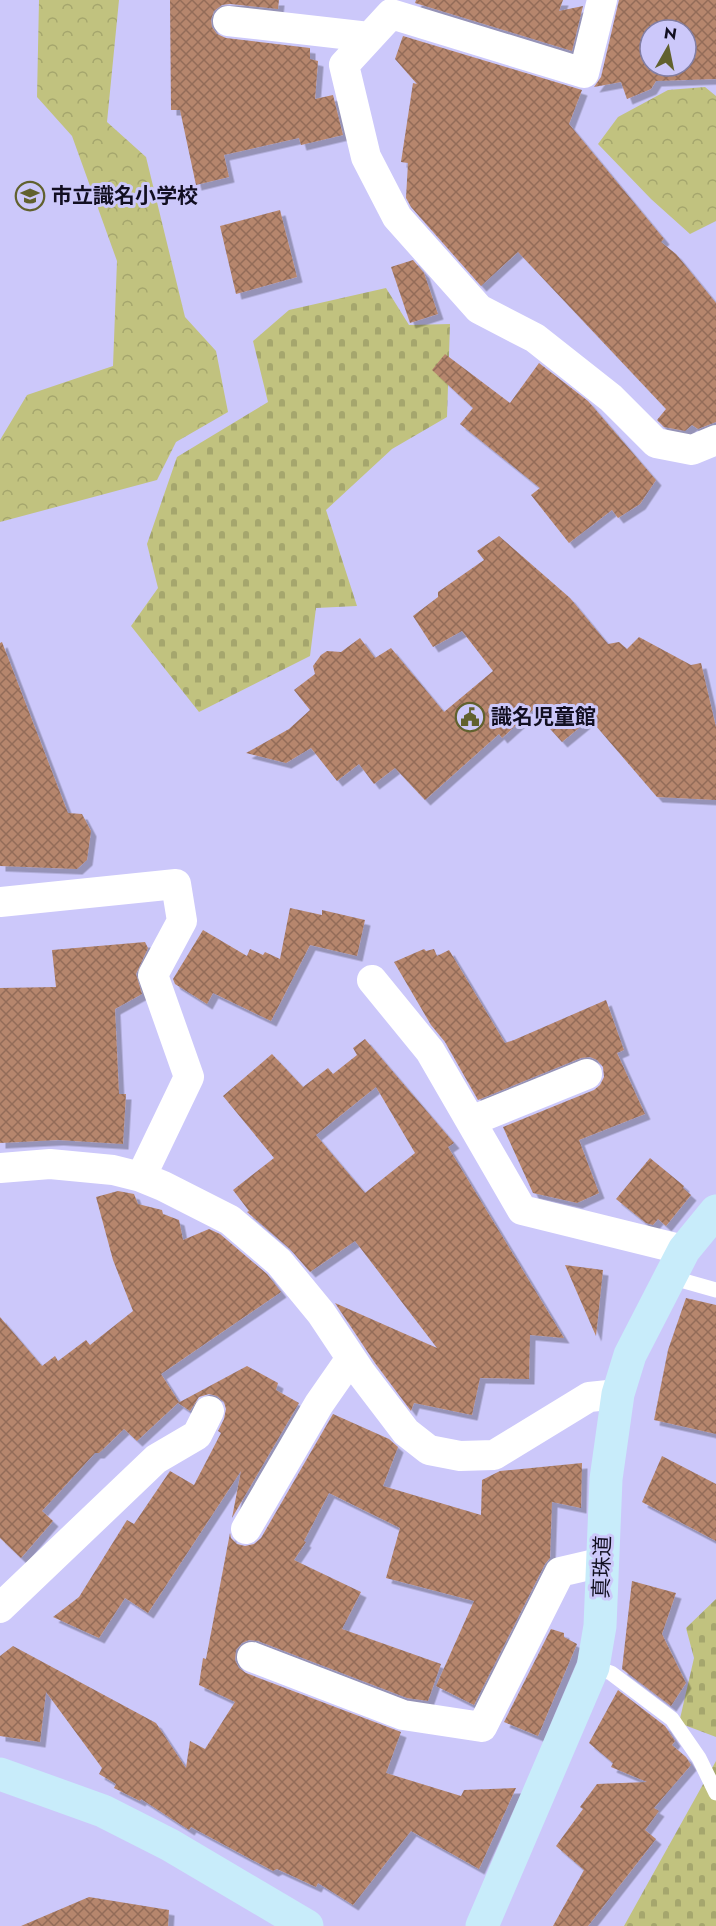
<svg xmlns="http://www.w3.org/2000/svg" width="716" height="1926" viewBox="0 0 716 1926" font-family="Jost,'Noto Sans JP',sans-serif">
	<defs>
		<pattern id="forest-crowns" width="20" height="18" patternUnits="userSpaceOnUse" patternTransform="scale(1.5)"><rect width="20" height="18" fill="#c1c27f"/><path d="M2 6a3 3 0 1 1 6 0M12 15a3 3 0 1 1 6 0" fill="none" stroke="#a5a66d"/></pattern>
		<pattern id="cemetery-stones" width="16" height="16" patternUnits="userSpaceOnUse" patternTransform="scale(1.5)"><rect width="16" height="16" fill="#c1c27f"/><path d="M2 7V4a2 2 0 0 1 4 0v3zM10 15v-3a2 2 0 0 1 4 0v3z" fill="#a5a66d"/></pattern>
		<pattern id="building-cross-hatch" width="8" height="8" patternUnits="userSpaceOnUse" patternTransform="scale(1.5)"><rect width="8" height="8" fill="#b6866d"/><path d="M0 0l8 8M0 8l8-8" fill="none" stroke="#936c59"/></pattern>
		<filter id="shadow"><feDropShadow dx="5.5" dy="5.5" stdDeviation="0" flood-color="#0004"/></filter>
	</defs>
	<rect width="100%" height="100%" fill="#ccc8fa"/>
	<!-- forest -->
	<path fill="url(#forest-crowns)" d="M39,0H119L107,122L146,157L185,317L216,351L228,412L176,442L157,480L0,522V440L27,395L113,366L117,261L72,136L37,97Z
		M705,87L716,96V221L690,234L651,199L598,144L618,117L668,90Z"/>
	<!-- cemetery -->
	<path fill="url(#cemetery-stones)" d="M386,288L409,325L450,324L447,417L392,449L326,510L357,606L316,608L310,656L199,712L131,626L158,588L147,544L177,457L268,402L253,341L289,310Z
		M716,1599V1737L679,1723L694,1658L686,1628Z
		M716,1761V1926H624Z"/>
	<!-- building -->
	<path fill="url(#building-cross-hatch)" fill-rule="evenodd" filter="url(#shadow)" d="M170,0H279L278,9L230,4L222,5L214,11L211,20L212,27L217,34L226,38L310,48V59L318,61L315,99L333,95L343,135L301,145L299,138L224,155L229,177L196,185L180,110H171Z
		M416,0H563L559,11L583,6L572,51L415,3Z
		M619,0H716V79L656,81L651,89L627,99L621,82L594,87L601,77ZM650,30H686V66H650Z
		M403,36L582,90L569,124L664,239L661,242L676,254L716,303V422L698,429L692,425L685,431L664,427L657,420L666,409L518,252L481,286L411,207L406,198L408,163L401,162L413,83L417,84L395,59Z
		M280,210L297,277L236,294L220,226Z
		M413,260L424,273L438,314L410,323L391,267Z
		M445,354L510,403L539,363L588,401L656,480L640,504L618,518L612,510L569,543L531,495L540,488L460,424L473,408L432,370Z
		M499,536L570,598L608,644L619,642L627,649L639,637L691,665L701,663L716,727V800L657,797L590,719L562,742L533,710L502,738L499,734L425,800L395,768L374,784L359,764L337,781L311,748L286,763L246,753L289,729L310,710L294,690L315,674L313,666L321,655L327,651L341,652L360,638L375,658L391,648L444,712L493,671L462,631L433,647L413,616L438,597V592L484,560L477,551Z
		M2,642L68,813L82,814L91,831L87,860L77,869L0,866V643Z
		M290,908L322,915V910L365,920L357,956L310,945L271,1021L213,993L207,1004L175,984L173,979L203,930L247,956L250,949L263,955L265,952L280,959Z
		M145,942L148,948L136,974L142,994L115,1009L119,1094H126L123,1144L58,1140L0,1143V988L56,987L52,950Z
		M424,949L426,951L434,949L437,956L449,950L505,1043L514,1040L606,1000L624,1050L617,1053L645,1114L579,1140L599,1193L577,1203L533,1193L503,1127L594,1090L600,1085L604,1077L603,1067L597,1060L590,1057L581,1058L478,1100L445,1042L431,1025L394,962Z
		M365,1039L454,1143L448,1147L564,1338L530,1335L529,1379L480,1378L472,1415L414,1403L411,1411L375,1363L335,1303L437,1348L355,1241L310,1272L290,1249L247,1212L249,1211L233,1190L274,1158L223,1096L272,1054L303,1087L328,1068L333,1074L357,1055L353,1048ZM376,1087L415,1153L365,1193L316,1135Z
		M650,1158L684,1186L683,1188L691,1195L666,1226L658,1219L653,1225L646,1223L616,1199Z
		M118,1191L134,1194L138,1204L162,1210L163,1214L179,1220L183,1240L209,1229L220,1234L267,1274L281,1292L161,1374L179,1402L137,1441L124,1429L99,1453H95L42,1511L53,1521L21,1558L0,1538V1317L42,1366L55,1356L58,1361L86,1340L90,1345L133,1311L113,1260L96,1197Z
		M565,1265L603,1270L596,1336Z
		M686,1298L716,1305V1434L654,1420L668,1350Z
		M247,1366L278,1383L276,1390L299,1403L232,1518L241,1471L148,1613L125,1598L99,1638L53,1617L79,1597L127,1520L134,1524L170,1471L194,1485L221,1433L218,1431L224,1419L226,1409L224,1402L217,1396L209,1394L199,1397L190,1411L178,1403Z
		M333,1414L389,1439L398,1447L383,1486L481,1515L482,1480L500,1471L582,1463L581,1508L552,1502L550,1558L545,1564L474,1705L436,1686L474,1601L386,1578L400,1528L329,1493L304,1541L306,1542L294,1560L361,1592L342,1629L441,1664L428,1701L407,1698L258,1641L249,1640L242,1643L236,1650L235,1660L239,1668L246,1673L401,1732L386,1773L461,1796L464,1790L516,1788L479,1869L411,1831L353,1905L318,1883L316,1887L277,1869L273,1871L191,1827L189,1830L141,1799L140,1801L114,1788L116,1784L99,1774L102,1768L46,1692L40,1742L0,1736V1656L13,1646L156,1723L186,1768L190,1741L205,1749L235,1702L199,1685L203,1658L206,1659L230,1533L231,1538L237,1544L245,1546L254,1544L261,1538Z
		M662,1456L716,1484V1541L642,1502Z
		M632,1581L676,1593L662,1634L686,1683L671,1706L622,1669Z
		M551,1629L564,1633V1637L577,1644L538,1736L504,1722Z
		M618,1690L665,1726L675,1741L672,1745L686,1757L691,1765L654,1808L659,1811L645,1830L656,1839L588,1926H553L584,1870L556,1846L583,1809L580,1807L597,1784L647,1782L611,1767L613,1763L589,1743Z
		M89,1897L169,1910L168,1926H21Z"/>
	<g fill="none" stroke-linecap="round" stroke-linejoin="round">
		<!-- lane -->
		<path stroke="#fff" stroke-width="15" d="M670,1277L716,1290
			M593,1667L611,1673L672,1719L699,1758L716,1793"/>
		<!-- street -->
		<path stroke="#fff" stroke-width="30" d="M602,0L584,73L391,14L344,65L366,157L397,217L479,309L535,338L611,398L656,443L692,450L716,440
			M228,21L369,37
			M0,902L176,884L182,921L153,975L189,1077L141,1177
			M372,980L430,1051L522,1210L684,1250
			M471,1121L587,1074
			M0,1168L50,1164L113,1170L141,1177L163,1186L230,1220L279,1262L321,1313L361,1373L406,1432L429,1450L460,1456L494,1455L589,1397L618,1394
			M246,1529L319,1404L351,1358
			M0,1608L156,1459L197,1435L209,1411
			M252,1657L403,1715L482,1727L560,1572L603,1562"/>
		<!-- secondary -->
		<path stroke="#c8ecfa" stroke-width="33" d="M0,1774L103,1811L170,1845L307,1926
			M482,1926L593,1667L600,1626L606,1479L618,1394L630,1355L684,1250L716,1211"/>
	</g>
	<!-- icons -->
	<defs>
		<g id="school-ring" transform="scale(1.5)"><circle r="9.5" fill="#ccc8fa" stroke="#61612e" stroke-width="1.5"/><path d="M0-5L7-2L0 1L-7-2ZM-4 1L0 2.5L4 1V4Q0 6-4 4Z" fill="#61612e"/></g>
		<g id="civic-ring" transform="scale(1.5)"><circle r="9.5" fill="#ccc8fa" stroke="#61612e" stroke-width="1.5"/><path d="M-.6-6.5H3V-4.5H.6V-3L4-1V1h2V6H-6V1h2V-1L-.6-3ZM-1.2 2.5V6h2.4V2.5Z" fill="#61612e"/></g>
	</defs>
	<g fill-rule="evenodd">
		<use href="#school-ring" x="30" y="196"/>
		<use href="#civic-ring" x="470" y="717"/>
	</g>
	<g text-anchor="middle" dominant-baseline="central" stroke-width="6" stroke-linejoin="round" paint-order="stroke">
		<!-- poi labels -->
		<g font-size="21" font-weight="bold" fill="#120f21" stroke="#ccc8fa" text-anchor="start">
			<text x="51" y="196">市立識名小学校</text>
			<text x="491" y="717">識名児童館</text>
		</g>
		<!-- street labels -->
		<g font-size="21" fill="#120f21" stroke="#ccc8fa">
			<text transform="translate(602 1567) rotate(-88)">真珠道</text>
		</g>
	</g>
	<!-- north arrow -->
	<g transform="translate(668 48) rotate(9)"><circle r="28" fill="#ccc8fa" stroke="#827ea3" stroke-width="1.5"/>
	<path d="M0-4.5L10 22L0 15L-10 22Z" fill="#61612e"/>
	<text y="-9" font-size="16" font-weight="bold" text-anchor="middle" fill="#120f21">N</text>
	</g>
</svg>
